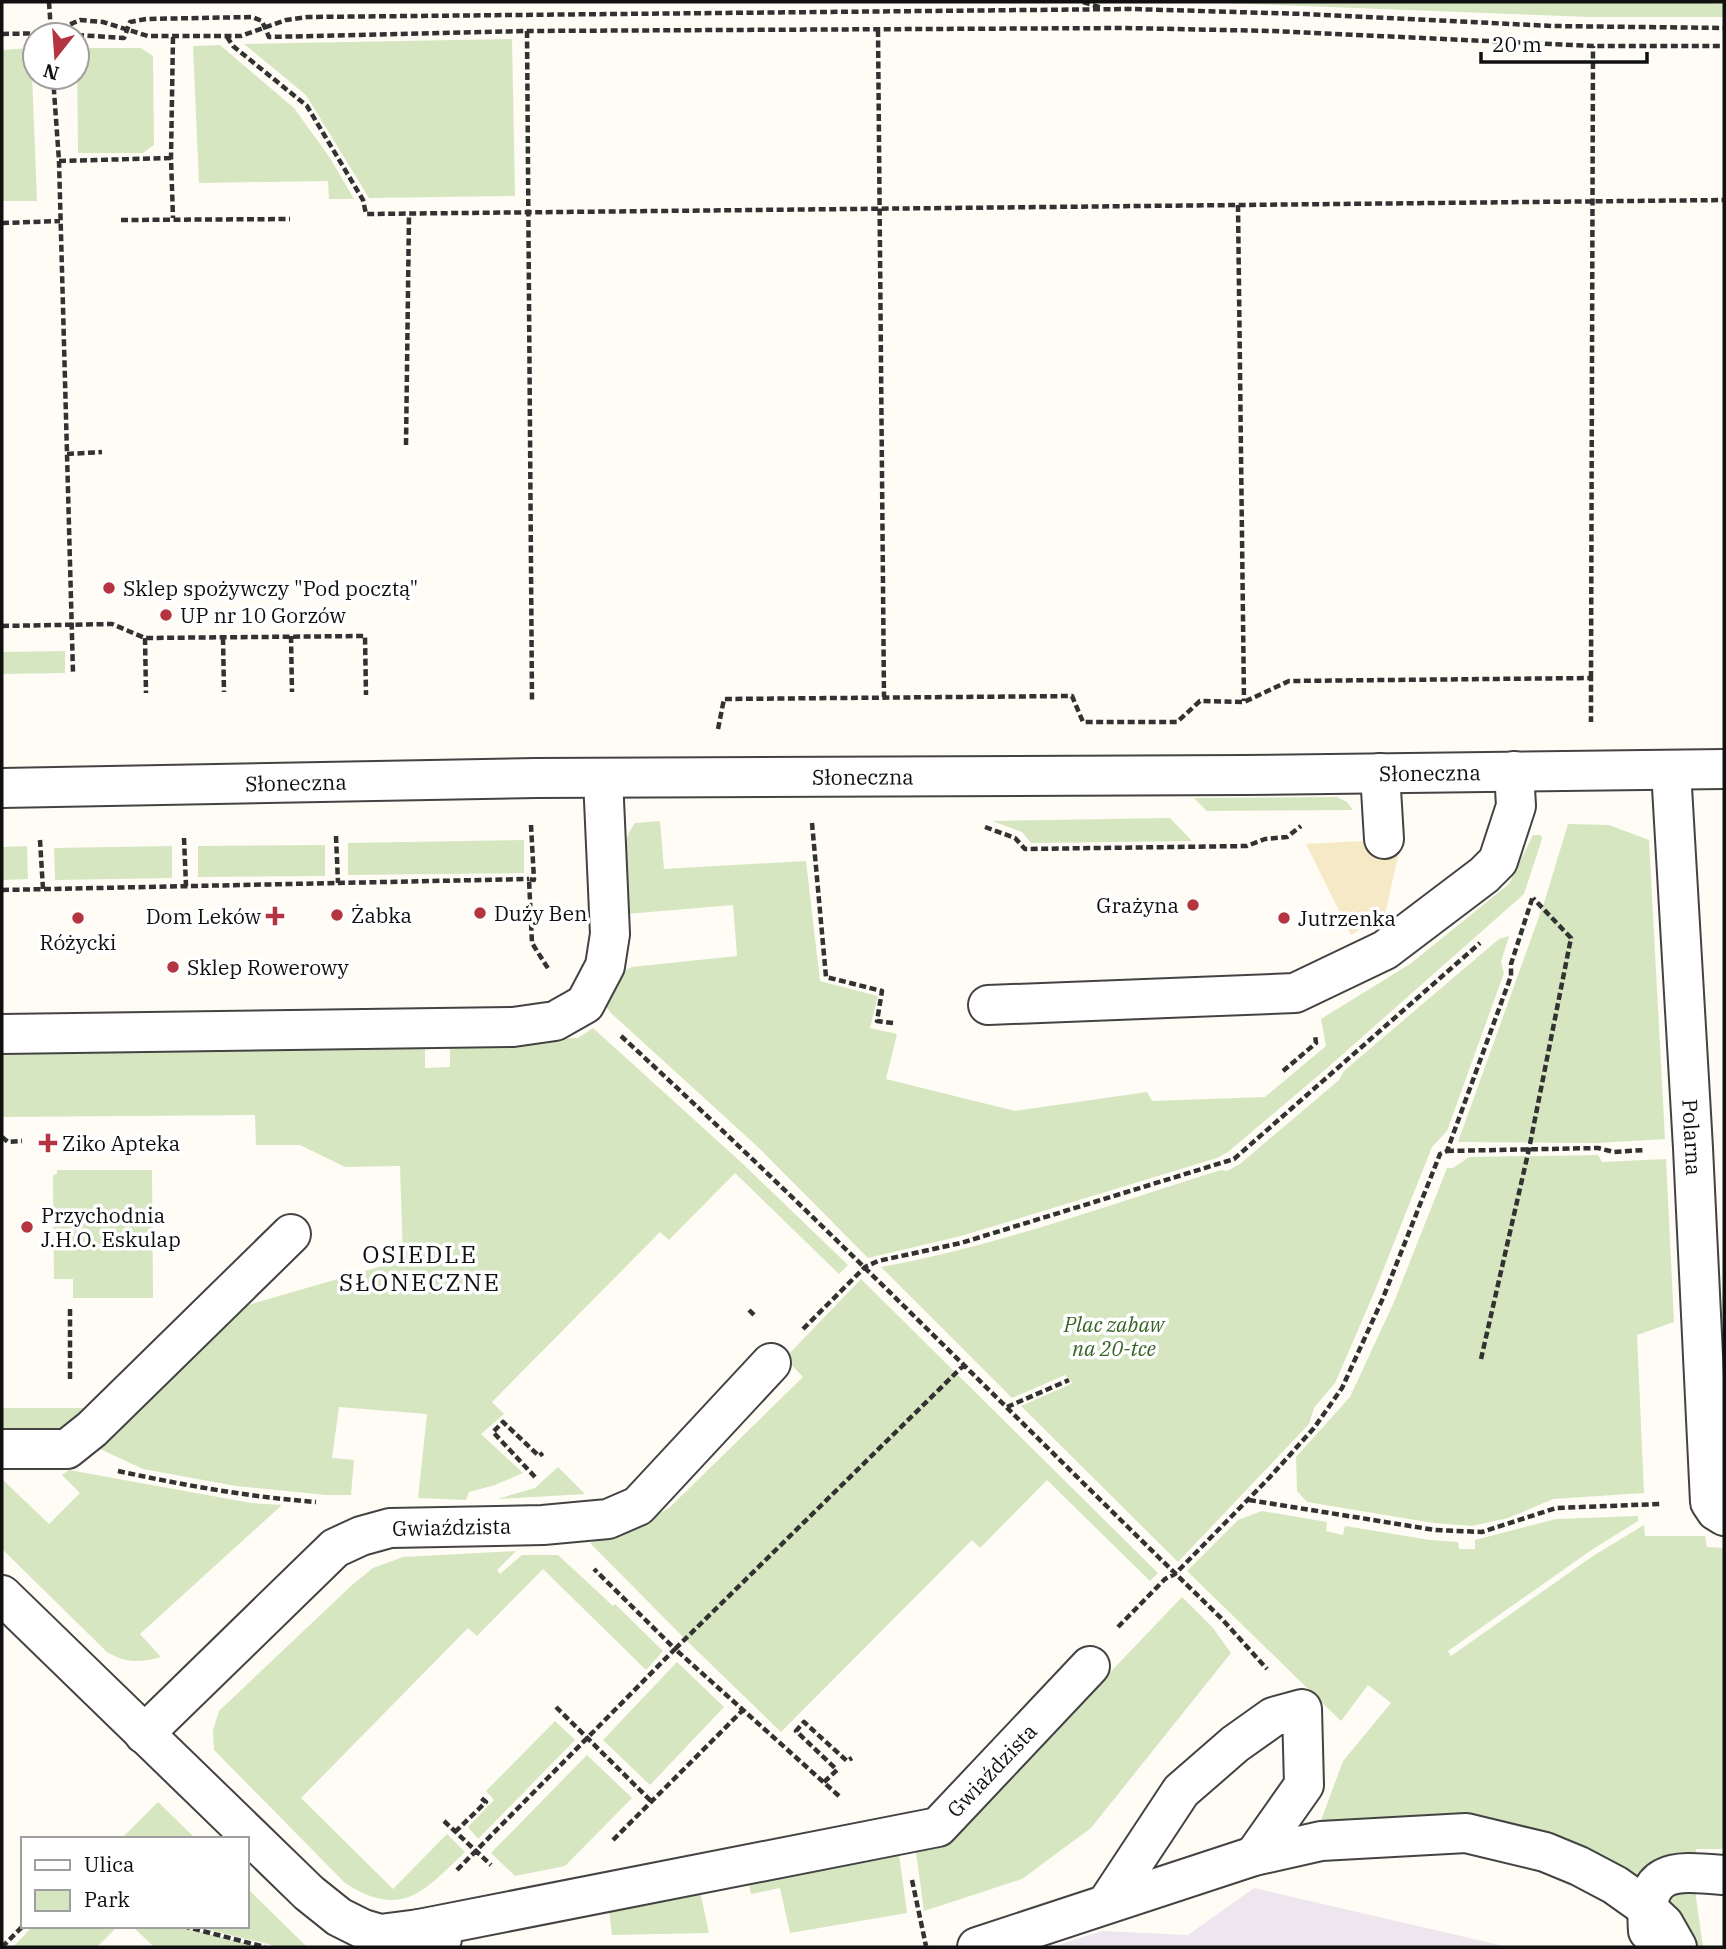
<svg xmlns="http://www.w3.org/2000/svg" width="1726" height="1949" viewBox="0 0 1726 1949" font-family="'IBM Plex Serif',serif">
	<rect width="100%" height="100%" fill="#fefcf5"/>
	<!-- industrial -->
	<path fill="#ede6ee" d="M1254,1888L1508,1947H1052L1102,1931L1188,1935Z"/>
	<!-- green -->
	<path fill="#d6e6c1" d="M1198,2H1689L1724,4V17H1591Z
		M512,39L515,196L369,198L306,95L244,44Z
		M220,45L294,108L330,158L354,199H329L328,181L199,183L193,46Z
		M31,48L37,201H2V50Z
		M77,48H141L153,56L154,145L143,153H78Z
		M65,651V673L2,674V652Z
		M1337,797L1347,802L1353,810L1207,811L1194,798Z
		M1170,818L1192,841L1031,843L1022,832L992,821Z
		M660,821L664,869L806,861L820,981L878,996L870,1028L897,1034L886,1079L1015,1111L1147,1092L1152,1101L1265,1097L1326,1046L1321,1019L1410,964L1509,884L1533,835H1541L1542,839L1524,894L1326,1069L1228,1152L1217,1158L961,1236L868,1258L759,1148L611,1013L605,1005L616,975L632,967L737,956L733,905L626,914C625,884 616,848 635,823Z
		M1568,824L1609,825L1649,840L1665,1139L1598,1143L1458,1142L1545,900Z
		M524,840V873L348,875V843Z
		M325,845V876L198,877V846Z
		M27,846L28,879L2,880V847Z
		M172,846V878L55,880L54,848Z
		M1509,936L1501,962L1504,973L1447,1131L1432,1147L1374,1293L1335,1383L1314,1408L1309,1424L1178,1562L1021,1406L1073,1383L1065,1375L1012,1398L881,1267C997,1246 1109,1205 1221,1170L1227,1171L1240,1164L1339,1080L1344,1071L1352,1064L1499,939Z
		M593,1028L743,1164L848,1265L839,1274L735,1173L669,1240L660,1232L492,1402L504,1414L481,1434L523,1473L495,1485L469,1492L466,1500L418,1498L427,1414L339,1407L332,1458L354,1460L351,1495H326L236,1486L143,1469L100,1449L241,1307L403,1260L400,1166L345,1167L300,1145H256L255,1115L2,1117V1049L425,1043V1068L450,1067V1043L578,1038Z
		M1598,1155L1602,1162L1666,1159L1674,1322L1637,1335L1644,1493L1553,1499L1508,1518L1472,1526L1433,1523L1307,1502L1297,1491L1296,1457L1350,1397L1394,1302L1447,1168H1453L1469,1157Z
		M57,1170H152L153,1298H73V1279H54L53,1175L57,1174Z
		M861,1279L1158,1573L1150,1581L1047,1480L980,1548L972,1540L781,1732L688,1642L590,1543L647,1520L669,1508L803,1377L785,1358Z
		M2,1408H96L61,1428H2Z
		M558,1467L585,1494L497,1499L535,1488Z
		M69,1470L251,1503L282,1505L140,1634L161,1657C140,1663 125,1663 107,1652L2,1549V1479L49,1524L80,1493L62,1475Z
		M1262,1511L1327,1522L1326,1531L1343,1535L1345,1526L1430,1540L1458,1542L1459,1549H1475V1540L1556,1519L1638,1516V1521L1590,1551L1448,1651L1451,1656L1593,1556L1644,1525L1645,1536H1705L1707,1547L1724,1548V1849H1696V1898L1703,1947H1687L1625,1871L1319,1826L1343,1761L1391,1703L1368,1685L1341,1721L1187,1571L1238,1520Z
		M516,1551L497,1570L500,1574L522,1555H558L613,1606L615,1604L663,1651L646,1670L543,1569L477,1636L468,1628L301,1798L393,1889L447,1834L465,1852C424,1891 402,1920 345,1883L214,1750L213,1730L219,1711L352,1585L373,1568L403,1557Z
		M1182,1597L1213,1628L1231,1653L1091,1828L1022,1879L924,1911L916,1852L934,1847L955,1835Z
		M677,1662L724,1707L650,1785L603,1740Z
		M555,1721L575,1740L478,1839L468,1827L494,1800L486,1791Z
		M587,1755L632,1798L565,1866L515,1876L491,1853Z
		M158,1802L196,1839H121Z
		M899,1854L907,1913L790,1933L780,1888L751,1894L748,1880Z
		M247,1888L307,1947H280L193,1926H247Z
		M700,1891L709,1933L612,1935L609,1909Z
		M33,1926H118L97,1947H13Z
		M132,1926H176L261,1947H154Z"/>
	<!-- sand -->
	<path fill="#f5e9c6" d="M1402,839L1385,914L1351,935L1306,844Z"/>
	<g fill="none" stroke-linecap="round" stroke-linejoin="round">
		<!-- minor casing -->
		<g stroke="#434343" stroke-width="42">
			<g id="minor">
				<path id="s1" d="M1671,770L1693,1148L1710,1502L1716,1511L1724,1516"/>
				<path d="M1380,773L1384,839"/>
				<path id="s2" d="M2,788L536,778L1244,775L1724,769"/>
				<path d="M988,1005L1295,993L1385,950L1484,875L1498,861L1516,806L1514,771"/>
				<path d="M2,1034L513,1027L555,1021L585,1004L605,966L610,934L603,778"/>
				<path d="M2,1449H67L92,1429L291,1234"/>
				<path d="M2,1595L309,1893L339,1917L363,1929L380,1934L419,1929L442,1939"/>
				<path id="s3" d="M144,1734L335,1548L361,1536L390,1528L543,1525L608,1519L638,1506L771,1363"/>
				<path d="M1107,1903L1181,1791L1235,1744L1273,1717L1302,1709L1304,1785L1254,1856"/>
				<path id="s4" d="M419,1929L938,1827L1090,1666"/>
				<path d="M1648,1931C1643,1867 1673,1871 1724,1875"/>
				<path d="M977,1947L1254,1856L1321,1841L1466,1833L1545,1852L1579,1866L1615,1885L1646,1907L1664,1924L1677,1947"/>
			</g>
		</g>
		<!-- path -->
		<path stroke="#323232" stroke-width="4.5" stroke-dasharray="7 3.5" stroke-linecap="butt" d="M49,2L51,32
			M1083,2L1102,8
			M878,30L884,697
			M527,31L532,701
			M51,33L80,20L103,22L148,36H241L286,20L308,17L1131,9L1305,14L1553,26L1724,28
			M2,34L51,33L75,35
			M77,35L124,38L130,22L146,19L252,17L262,21L269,37L527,31L1126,28L1273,31L1593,46H1724
			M173,37L171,158L173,218
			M227,37L233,46L307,106L363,200L366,214L1724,200
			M53,77L59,161L73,673
			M59,161L171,158
			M1238,205L1244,701
			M121,220L290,219
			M2,223L60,221
			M406,445L409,214
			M67,454L102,452
			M2,626L112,624L145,638L365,636L366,695
			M291,636L292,692
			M145,638L146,693
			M223,638L224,692
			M1591,678L1593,46
			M718,729L724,699L1072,696L1083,722H1177L1200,701L1244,702L1289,681L1591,678V722
			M812,823L826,977L882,991L877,1021L893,1023
			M531,825L534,880L529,879L532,943L549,970
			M985,827L1015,838L1025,849L1247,846L1265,839L1287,837L1301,826
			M336,836L338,883
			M184,838L186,886
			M40,840L43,889
			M2,890L529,879
			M621,1036C826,1224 1021,1424 1221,1618L1267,1669
			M1283,1071L1316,1043L1315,1035
			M2,1137L8,1142L22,1141
			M1447,1151L1598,1148L1614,1152L1645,1150
			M70,1309V1382
			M749,1310L756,1317
			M803,1329L865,1267L878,1261L961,1243L1234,1159L1480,943
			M1481,1359L1529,1149L1571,938L1533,898
			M1007,1407L1069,1380
			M118,1471C183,1485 249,1497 316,1502
			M535,1477L493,1432L503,1422L539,1456L543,1453
			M1249,1500L1435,1530L1482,1532L1556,1508L1660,1504
			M1118,1627L1165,1579L1175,1574L1270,1477L1314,1428L1342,1388L1383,1298L1440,1154L1447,1151L1511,976V964L1533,896
			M556,1707L651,1801
			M824,1782L837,1770L796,1731L804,1722L847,1761L852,1758
			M839,1796L675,1649L964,1365
			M444,1821L491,1865
			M455,1832L486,1802L480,1797
			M613,1840L744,1709
			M457,1870L675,1649L594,1569
			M912,1880L926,1946
			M183,1926L265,1947
			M2,1947L23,1926"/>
		<!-- minor -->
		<use href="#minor" stroke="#fff" stroke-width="38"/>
	</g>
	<!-- markers -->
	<g fill="#b43540" stroke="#fff" stroke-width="2.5">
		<circle cx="109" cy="588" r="7"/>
		<circle cx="166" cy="615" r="7"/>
		<circle cx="1193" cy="905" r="7"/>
		<circle cx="480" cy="913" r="7"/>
		<circle cx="337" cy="915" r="7"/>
		<path d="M271.5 905.5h7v7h7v7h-7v7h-7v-7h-7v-7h7z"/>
		<circle cx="78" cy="918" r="7"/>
		<circle cx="1284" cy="918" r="7"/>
		<circle cx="173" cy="967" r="7"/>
		<path d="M44.5 1132.5h7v7h7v7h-7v7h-7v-7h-7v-7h7z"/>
		<circle cx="27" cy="1227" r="7"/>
	</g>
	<g text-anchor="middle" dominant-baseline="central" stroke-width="7" stroke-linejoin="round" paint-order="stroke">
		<!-- poi labels -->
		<g font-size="21" fill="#101010" stroke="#fff" text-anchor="start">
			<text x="123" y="588">Sklep spożywczy "Pod pocztą"</text>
			<text x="180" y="615">UP nr 10 Gorzów</text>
			<text x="1179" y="905" text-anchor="end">Grażyna</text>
			<text x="494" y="913">Duży Ben</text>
			<text x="351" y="915">Żabka</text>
			<text x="261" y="916" text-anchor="end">Dom Leków</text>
			<text x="1298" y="918">Jutrzenka</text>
			<text x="78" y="942" text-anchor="middle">Różycki</text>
			<text x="187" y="967">Sklep Rowerowy</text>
			<text x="62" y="1143">Ziko Apteka</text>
			<text x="41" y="1215">Przychodnia<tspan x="41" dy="24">J.H.O. Eskulap</tspan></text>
		</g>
		<!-- street labels -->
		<g font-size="21" fill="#101010" stroke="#fff">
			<text stroke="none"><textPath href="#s2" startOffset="1428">Słoneczna</textPath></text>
			<text stroke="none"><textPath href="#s2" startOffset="861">Słoneczna</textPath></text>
			<text stroke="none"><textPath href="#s2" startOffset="294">Słoneczna</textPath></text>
			<text stroke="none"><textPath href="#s1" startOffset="368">Polarna</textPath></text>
			<text stroke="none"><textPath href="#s3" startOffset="387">Gwiaździsta</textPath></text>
			<text stroke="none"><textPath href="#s4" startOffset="607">Gwiaździsta</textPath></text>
		</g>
		<!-- park labels -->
		<g font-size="21" font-style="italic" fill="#356326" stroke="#fff">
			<text x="1114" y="1324">Plac zabaw<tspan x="1114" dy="24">na 20-tce</tspan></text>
		</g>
		<!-- quarter labels -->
		<g font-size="24" letter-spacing="2" fill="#101010" stroke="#fff">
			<text x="420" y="1254">OSIEDLE<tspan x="420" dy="28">SŁONECZNE</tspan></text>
		</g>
	</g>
	<!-- border -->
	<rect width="1726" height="1949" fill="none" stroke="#101010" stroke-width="7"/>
	<!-- legend -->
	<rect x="21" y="1837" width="228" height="91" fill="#ffffff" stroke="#9f9f9f" stroke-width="2"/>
	<rect x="35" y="1860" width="35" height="10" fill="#ffffff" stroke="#9f9f9f" stroke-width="2"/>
	<text x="84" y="1872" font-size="21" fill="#101010">Ulica</text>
	<rect x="35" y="1890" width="35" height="21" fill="#d6e6c1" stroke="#9f9f9f" stroke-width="2"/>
	<text x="84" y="1907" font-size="21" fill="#101010">Park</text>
	<!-- north arrow -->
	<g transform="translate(56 56) rotate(197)"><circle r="33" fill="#ffffff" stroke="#9f9f9f" stroke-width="2"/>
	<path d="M0-5L12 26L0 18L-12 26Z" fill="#b43540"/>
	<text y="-10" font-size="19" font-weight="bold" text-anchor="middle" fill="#101010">N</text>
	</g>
	<!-- scale -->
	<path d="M1481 52v10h166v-10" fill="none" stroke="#101010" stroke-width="3.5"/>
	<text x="1492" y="52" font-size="21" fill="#101010" stroke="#ffffff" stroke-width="5" paint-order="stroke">20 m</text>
</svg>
